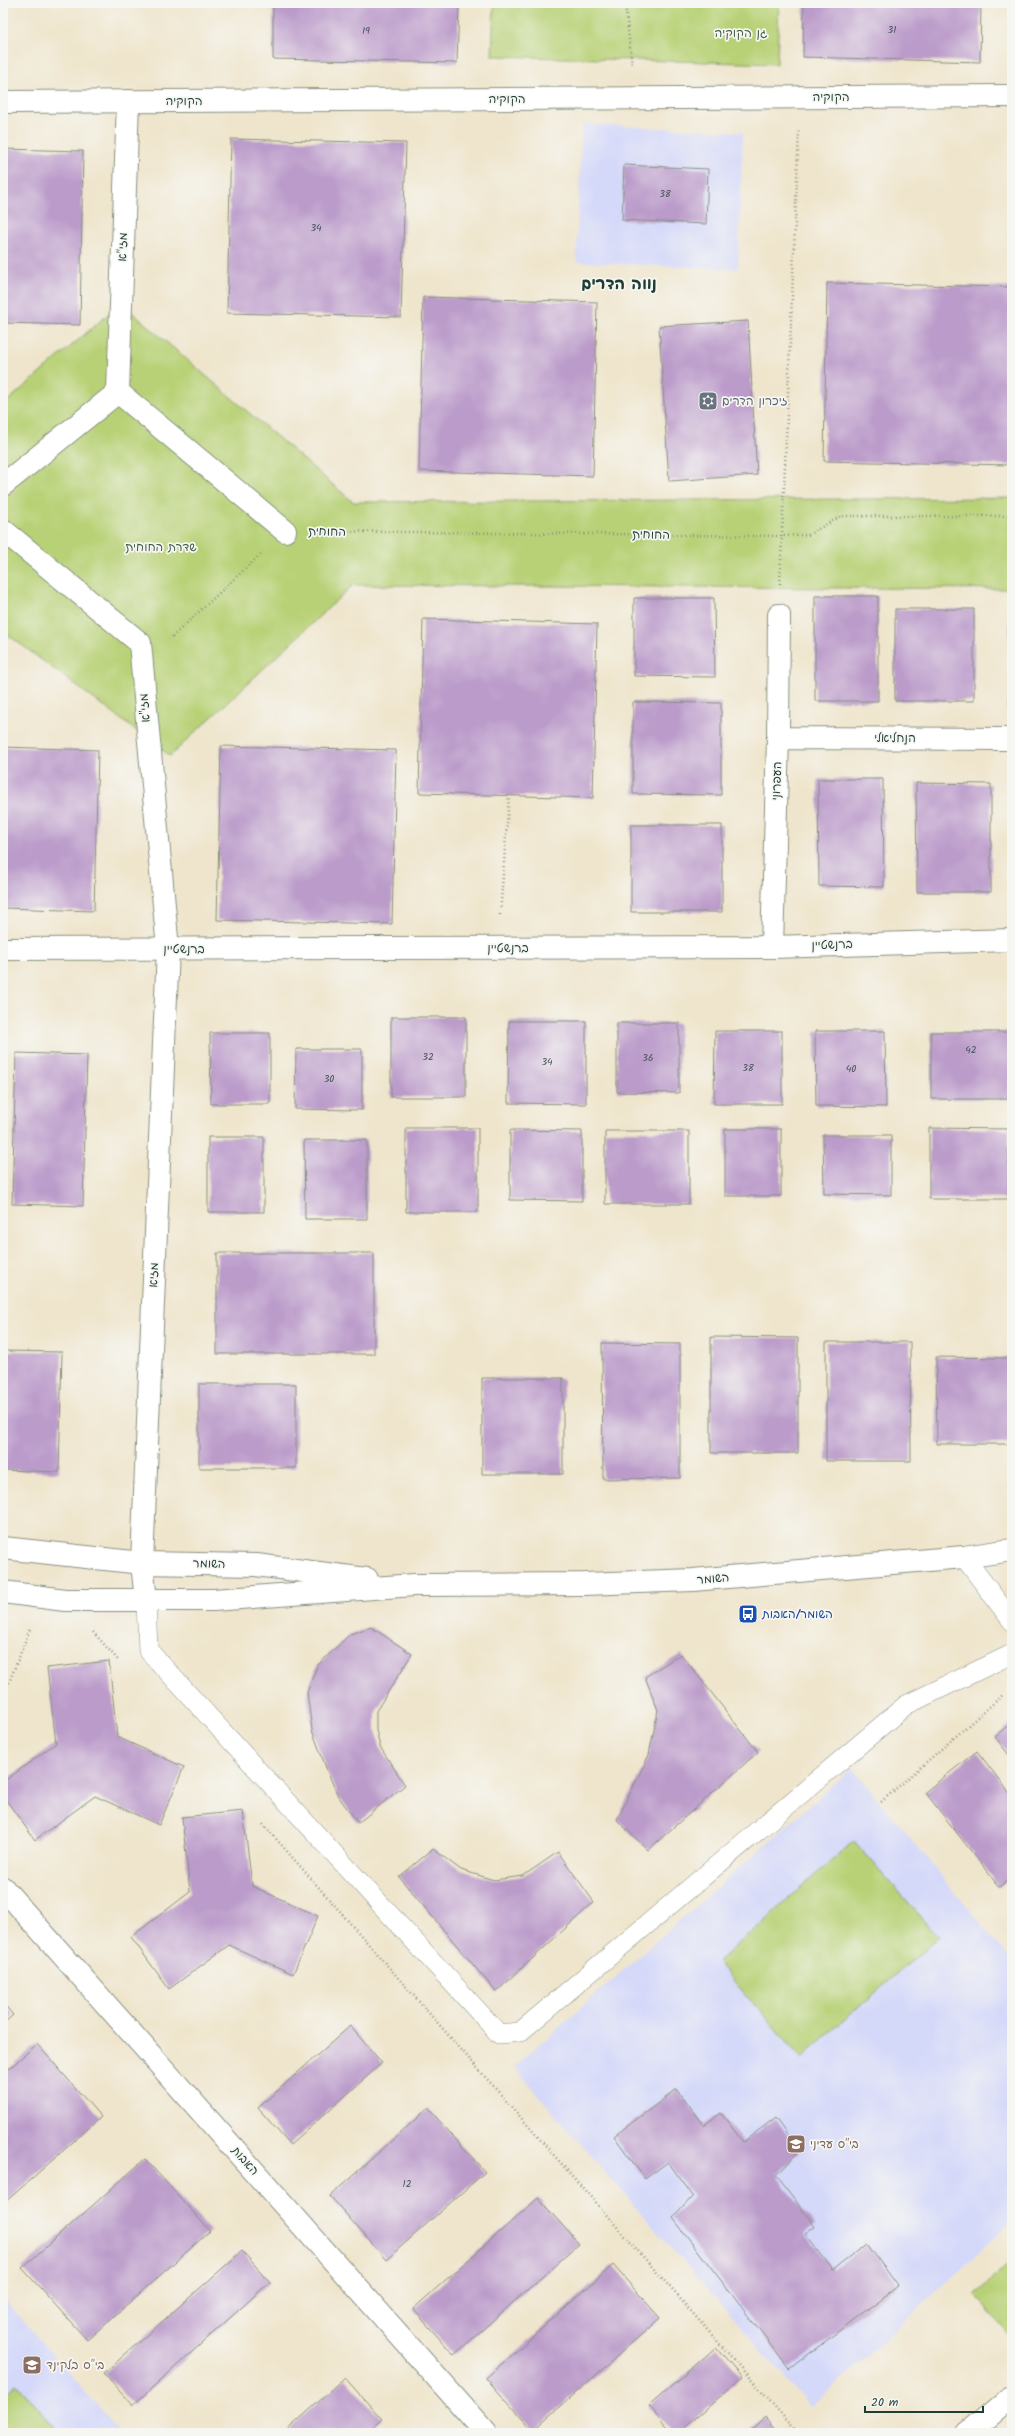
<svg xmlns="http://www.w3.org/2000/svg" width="1015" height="2436" viewBox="0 0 1015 2436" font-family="Kalam,'Playpen Sans Hebrew',sans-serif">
	<rect width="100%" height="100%" fill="#f6f6f2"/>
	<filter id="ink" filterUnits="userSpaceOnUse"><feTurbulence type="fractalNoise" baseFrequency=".025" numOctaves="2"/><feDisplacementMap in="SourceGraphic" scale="8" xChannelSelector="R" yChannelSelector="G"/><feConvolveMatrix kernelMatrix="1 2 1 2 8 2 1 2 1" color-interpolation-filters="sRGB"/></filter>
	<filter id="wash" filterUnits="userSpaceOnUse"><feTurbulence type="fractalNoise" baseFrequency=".012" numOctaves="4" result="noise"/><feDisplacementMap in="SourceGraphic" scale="16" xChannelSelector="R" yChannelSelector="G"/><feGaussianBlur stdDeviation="0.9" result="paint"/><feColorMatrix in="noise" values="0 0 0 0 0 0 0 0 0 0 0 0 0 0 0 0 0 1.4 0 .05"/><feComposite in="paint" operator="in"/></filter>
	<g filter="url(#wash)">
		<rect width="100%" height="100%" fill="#efe5cc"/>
		<!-- built -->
		<path fill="#d4d8f9" d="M582,124L743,132L738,269L576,262Z
			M852,1768L1012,1961V2221L811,2408L514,2067Z
			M3,2298L121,2433H3Z"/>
		<!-- green -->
		<path fill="#b8d176" stroke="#6c8755" d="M494,3H779L777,64L492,56Z
			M121,303L353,502L1012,498V589L353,585L170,756L3,631V405Z
			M854,1841L939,1937L801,2058L717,1962Z
			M1012,2260V2337L975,2295Z
			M16,2383L60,2433H3V2395Z"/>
		<g id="blocks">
			<!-- building -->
			<path fill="#bb9bca" d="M273,3H459L457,63L273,59Z
				M804,3H981L980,62L803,57Z
				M231,139L406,143L401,317L227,313Z
				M3,149L83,151L80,325L3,323Z
				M624,165L708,169L706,224L622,220Z
				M827,283L1012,287V465L824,461Z
				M423,297L597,302L593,476L419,471Z
				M748,321L757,475L669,481L659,326Z
				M815,596H878V701H815Z
				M634,598H714L715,677L634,676Z
				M1009,607H1012V706H1009Z
				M895,609H974V701H895Z
				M423,619L597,624L593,798L419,793Z
				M633,702L721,703V795L633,794Z
				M221,746L396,750L392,924L217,920Z
				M3,747L98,750L94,911L3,908Z
				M818,779H883L884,887L819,886Z
				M916,783L991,784V892H917Z
				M631,825H722V912H631Z
				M391,1017H466V1097H391Z
				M509,1021H586V1104L508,1103Z
				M617,1023H679V1093L617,1092Z
				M715,1031H782V1104H714Z
				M815,1031H885L886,1107L816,1106Z
				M931,1032H1012V1099H931Z
				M210,1033H270V1104H211Z
				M296,1049H362V1110L295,1109Z
				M16,1053L87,1055L83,1206L12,1204Z
				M406,1128H478V1212H406Z
				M929,1128L1009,1129L1008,1199H929Z
				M725,1129H781V1196H725Z
				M510,1130L582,1131V1201L510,1200Z
				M605,1131H689V1204H605Z
				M823,1135H891V1195L824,1194Z
				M208,1137H264V1212H208Z
				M304,1140H367V1219H305Z
				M217,1253H374V1354H217Z
				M711,1337L798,1338V1453H711Z
				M826,1342H910L911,1461H826Z
				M602,1343L680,1344V1478L603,1479Z
				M3,1351L62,1352L59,1472L3,1470Z
				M936,1357L1011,1358V1444H937Z
				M482,1378H563V1474H482Z
				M199,1384H296V1468H199Z
				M371,1627L412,1654L376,1711V1730L380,1747L405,1785L358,1823L338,1796L328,1773L312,1730L307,1692L317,1666L350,1634Z
				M681,1654L758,1752L648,1850L617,1820L649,1755L658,1710L645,1677Z
				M109,1661L117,1737L184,1767L159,1825L95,1796L35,1840L3,1796V1782L56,1743L47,1668Z
				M1012,1723V1759L995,1737Z
				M977,1751L1012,1796V1877L999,1887L925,1792Z
				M243,1811L252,1886L318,1916L293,1974L229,1945L169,1989L131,1937L190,1892L182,1817Z
				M433,1849L461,1870L494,1880L523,1876L558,1852L594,1902L496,1992L399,1877Z
				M3,2003L13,2015L3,2024Z
				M350,2026L382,2063L290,2145L258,2108Z
				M37,2044L101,2117L3,2204V2074Z
				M677,2089L704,2125L721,2113L743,2142L775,2118L799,2151L776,2175L815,2226L805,2233L833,2270L867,2244L898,2286L789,2369L673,2218L693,2196L668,2162L645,2179L614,2136Z
				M428,2108L485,2172L386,2260L330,2196Z
				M145,2159L210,2231L87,2340L22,2268Z
				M538,2198L579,2244L454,2355L413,2309Z
				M242,2251L270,2282L133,2405L104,2373Z
				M613,2265L660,2318L533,2431L486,2378Z
				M716,2347L742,2377L679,2433H672L649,2406Z
				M345,2378L382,2419L366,2433H284Z
				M765,2417L779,2433H747Z"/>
		</g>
	</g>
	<g filter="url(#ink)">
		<use href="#blocks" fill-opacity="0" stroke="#879180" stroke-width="1"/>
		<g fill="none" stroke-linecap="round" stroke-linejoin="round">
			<!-- service casing -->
			<g stroke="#879180" stroke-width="20">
				<path id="service" d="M964,1557L1012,1621
					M146,1601L148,1650L499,2034L520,2032L906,1705L1012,1654"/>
			</g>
			<!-- pedestrian casing -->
			<g stroke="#879180" stroke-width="24">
				<path id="pedestrian" d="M118,392L128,101
					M3,485L118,392L285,531
					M3,530L140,643L168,949"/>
			</g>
			<!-- minor casing -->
			<g stroke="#879180" stroke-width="24">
				<path id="minor" d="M3,102L1012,96
					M778,738L1012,739
					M772,947L778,738L779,615
					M3,949L772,947L1012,940
					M146,1601L142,1563L168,949
					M3,1888L486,2433
					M968,2433L1007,2400"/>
			</g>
			<!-- tertiary casing -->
			<g stroke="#879180" stroke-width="24">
				<path id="tertiary" d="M3,1548L142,1563L256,1565L367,1579
					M3,1592L65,1600H213L414,1585L584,1584L693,1580L964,1557L1012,1550"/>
			</g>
			<!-- path -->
			<path stroke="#879180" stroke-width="2.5" stroke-dasharray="1 3" stroke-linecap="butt" d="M625,3L632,66
				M316,531L782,536L808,535L841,516H1012
				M780,584L799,130
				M172,637L262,553
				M500,915L509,796
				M93,1632L118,1660
				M3,1698L30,1629
				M881,1802L1004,1694
				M263,1824L798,2433"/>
			<!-- service -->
			<use href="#service" stroke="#fff" stroke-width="19"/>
			<!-- pedestrian -->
			<use href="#pedestrian" stroke="#fff" stroke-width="22"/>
			<!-- minor -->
			<use href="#minor" stroke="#fff" stroke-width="22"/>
			<!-- tertiary -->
			<use href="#tertiary" stroke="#fff" stroke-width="22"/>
		</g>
	</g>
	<!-- icons -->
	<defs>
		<g id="synagogue-square" transform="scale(1)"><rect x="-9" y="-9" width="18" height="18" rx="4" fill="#6b7280" stroke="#f6f6f2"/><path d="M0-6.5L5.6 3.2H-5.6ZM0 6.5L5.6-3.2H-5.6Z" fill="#fff"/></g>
		<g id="bus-square" transform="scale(1)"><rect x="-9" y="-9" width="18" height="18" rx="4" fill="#1a4fb4" stroke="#f6f6f2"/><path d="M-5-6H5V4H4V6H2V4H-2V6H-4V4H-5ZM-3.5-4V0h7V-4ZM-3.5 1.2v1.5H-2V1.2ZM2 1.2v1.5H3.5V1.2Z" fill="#fff"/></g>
		<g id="school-square" transform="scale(1)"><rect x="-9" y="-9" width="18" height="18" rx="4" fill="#8d6e63" stroke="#f6f6f2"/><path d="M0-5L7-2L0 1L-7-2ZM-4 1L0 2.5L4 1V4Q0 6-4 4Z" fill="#fff"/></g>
	</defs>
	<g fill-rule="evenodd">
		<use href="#synagogue-square" x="708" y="401"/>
		<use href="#bus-square" x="748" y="1614"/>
		<use href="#school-square" x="796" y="2144"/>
		<use href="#school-square" x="32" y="2365"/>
	</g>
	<g text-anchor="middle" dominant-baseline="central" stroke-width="3.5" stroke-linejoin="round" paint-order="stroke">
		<!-- number labels -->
		<g font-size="10" fill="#46545a">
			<text x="892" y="30">31</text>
			<text x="366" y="31">19</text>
			<text x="665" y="194">38</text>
			<text x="316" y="228">34</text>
			<text x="971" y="1050">42</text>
			<text x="428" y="1057">32</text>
			<text x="648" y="1058">36</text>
			<text x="547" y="1062">34</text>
			<text x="748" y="1068">38</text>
			<text x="851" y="1069">40</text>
			<text x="329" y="1079">30</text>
			<text x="407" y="2184">12</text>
		</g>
		<!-- park labels -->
		<g font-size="12" fill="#3e5b41" stroke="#f6f6f2">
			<text x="741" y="33">גן הקוקיה</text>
			<text x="161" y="547">שדרת החוחית</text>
		</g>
		<!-- street labels -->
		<g font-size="12" fill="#1f3d34" stroke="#f6f6f2">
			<text x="831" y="97">הקוקיה</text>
			<text x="507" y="99">הקוקיה</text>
			<text x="184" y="101">הקוקיה</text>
			<text transform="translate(123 247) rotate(-88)">מזי"א</text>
			<text transform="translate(327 532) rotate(1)">החוחית</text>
			<text transform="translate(651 535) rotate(1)">החוחית</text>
			<text transform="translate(145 708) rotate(-95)">מזי"א</text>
			<text x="895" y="738">הנחליאלי</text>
			<text transform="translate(777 781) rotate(-88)">העפרוני</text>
			<text transform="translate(832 945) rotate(-2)">ברנשטיין</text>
			<text x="508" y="948">ברנשטיין</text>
			<text x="184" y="949">ברנשטיין</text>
			<text transform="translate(154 1275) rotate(-88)">מזיא</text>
			<text transform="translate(209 1564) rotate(1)">השומר</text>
			<text transform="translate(713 1579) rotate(-5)">השומר</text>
			<text transform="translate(245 2161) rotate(48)">האבות</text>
		</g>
		<!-- worship labels -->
		<g font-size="12" fill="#5b616d" stroke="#f6f6f2" text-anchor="start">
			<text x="722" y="401">זיכרון הדרים</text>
		</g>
		<!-- transit labels -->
		<g font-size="12" fill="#164399" stroke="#f6f6f2" text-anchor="start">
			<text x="762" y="1614">השומר/האבות</text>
		</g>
		<!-- education labels -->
		<g font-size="12" fill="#785e54" stroke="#f6f6f2" text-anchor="start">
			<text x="810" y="2144">בי"ס עדיני</text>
			<text x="46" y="2365">בי"ס בלקינד</text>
		</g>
		<!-- district labels -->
		<g font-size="16" font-weight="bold" fill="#1f3d34" stroke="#f6f6f2">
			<text x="619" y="284">נווה הדרים</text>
		</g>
	</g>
	<!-- margin -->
	<rect width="1015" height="2436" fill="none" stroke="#f6f6f2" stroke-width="16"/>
	<!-- scale -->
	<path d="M865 2406v6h118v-6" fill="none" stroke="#1f3d34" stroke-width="2"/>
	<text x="871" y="2406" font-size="12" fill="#1f3d34" stroke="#f6f6f2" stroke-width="3" paint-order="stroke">20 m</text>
</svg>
